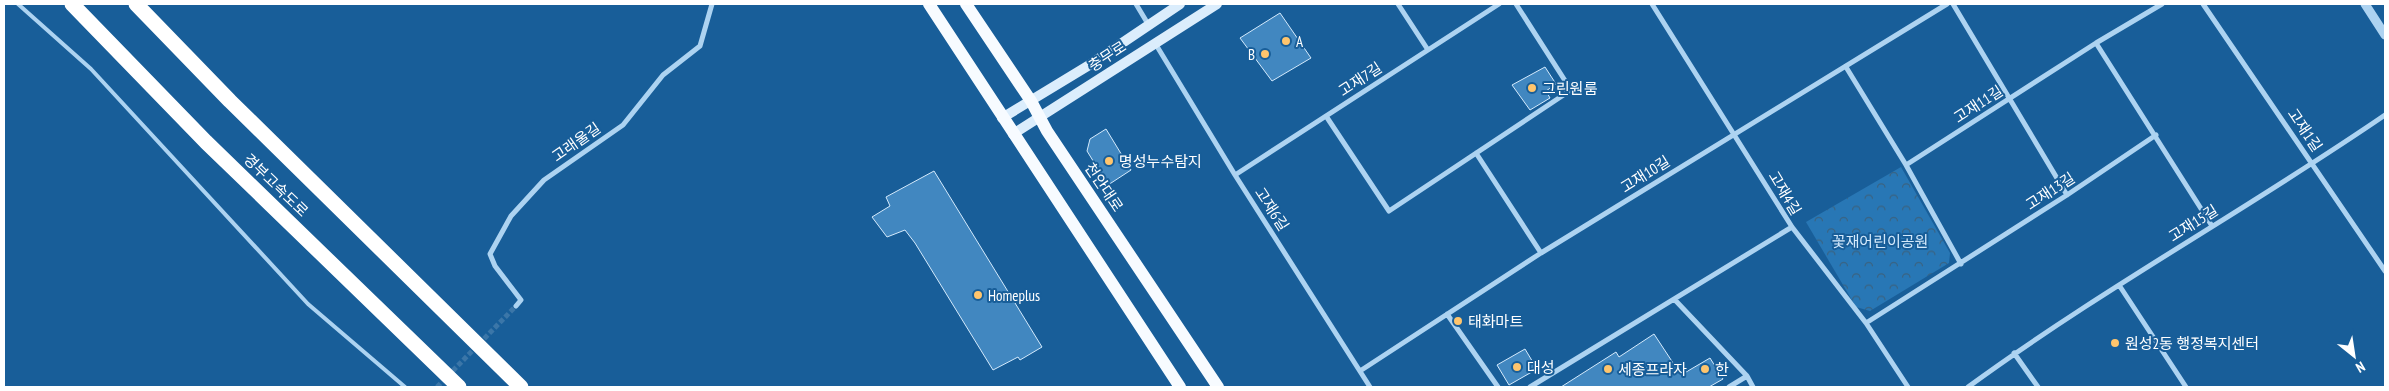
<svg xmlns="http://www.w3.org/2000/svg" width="2389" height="391" viewBox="0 0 2389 391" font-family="'PT Sans Narrow','Noto Sans KR',sans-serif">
	<defs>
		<pattern id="forest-crowns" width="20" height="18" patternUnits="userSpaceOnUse" patternTransform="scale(1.25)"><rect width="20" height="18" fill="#2877b5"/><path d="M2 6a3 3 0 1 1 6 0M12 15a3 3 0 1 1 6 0" fill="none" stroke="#3a6280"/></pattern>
	</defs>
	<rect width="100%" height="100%" fill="#185e99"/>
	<!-- forest -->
	<path fill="url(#forest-crowns)" d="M1901,167L1950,253L1949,263L1870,311L1856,307L1806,222Z"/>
	<!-- building -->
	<path fill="#4187c0" stroke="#d4eafc" d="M1280,13L1311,58L1272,81L1240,38Z
		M1545,67L1556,84L1546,91L1550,98L1530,110L1512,85Z
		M1106,129L1131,170L1108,185L1087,151L1090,139Z
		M934,171L1042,347L1020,360L1018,357L993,370L915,243L905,230L887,237L872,217L890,206L886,197Z
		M1654,334L1681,375L1710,358L1723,379L1709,387H1561L1616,352L1619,357Z
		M1525,349L1537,369L1509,385L1497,365Z"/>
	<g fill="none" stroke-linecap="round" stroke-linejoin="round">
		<!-- minor-tunnel -->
		<path stroke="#3b76a8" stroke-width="5" stroke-dasharray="5 2.5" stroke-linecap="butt" d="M437,387L516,306"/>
		<!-- service -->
		<path stroke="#add3f1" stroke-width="4" d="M18,4L91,69L308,304L405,387"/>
		<!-- minor -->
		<path stroke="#add3f1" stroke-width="5" d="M1136,4L1148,24
			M1398,4L1428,50
			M1652,4L1792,227L1866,323L1908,387
			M1953,4L2067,195
			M2203,4L2385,271
			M1155,43L1235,175L1370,387
			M2096,43L2212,226
			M1846,67L1906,165L1961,264
			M1326,116L1389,211L1571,90L1516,4
			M1476,153L1541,253
			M1906,165L2096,43L2162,4
			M1235,175L1499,4
			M2119,285L2186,387
			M1675,300L1747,376L1753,387
			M516,306L521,300L495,266L490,254L511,216L544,180L623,125L663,75L700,46L712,4
			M1447,314L1498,387
			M1866,323L2067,195L2156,135
			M2014,353L2038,387
			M1360,371L1541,253L1947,4
			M1530,387L1792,227
			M1729,387L1747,376
			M1968,387C2102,289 2248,209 2385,115"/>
		<!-- tertiary -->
		<path stroke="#add3f1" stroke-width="9" d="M2365,4L2385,35"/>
		<!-- secondary -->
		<path stroke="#dbedfc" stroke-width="10" d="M1002,118L1091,64L1180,4
			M1013,134L1217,4"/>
		<!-- primary -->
		<path stroke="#f7fbff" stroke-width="12" d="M929,4L1180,387
			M966,4L1031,101L1047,131L1218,387"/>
		<!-- motorway -->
		<path stroke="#fff" stroke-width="15" d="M72,4L206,142L459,387
			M136,4L230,101L521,387"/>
	</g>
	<!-- markers -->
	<g fill="#ffc56d" stroke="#185e99" stroke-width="2">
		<circle cx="1286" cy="41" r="5"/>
		<circle cx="1265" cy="54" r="5"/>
		<circle cx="1532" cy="88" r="5"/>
		<circle cx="1109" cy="161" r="5"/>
		<circle cx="978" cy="295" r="5"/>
		<circle cx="1458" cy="321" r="5"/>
		<circle cx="2115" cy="343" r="5"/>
		<circle cx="1517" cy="367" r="5"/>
		<circle cx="1608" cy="369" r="5"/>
		<circle cx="1705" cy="369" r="5"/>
	</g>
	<g text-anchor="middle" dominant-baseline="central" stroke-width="4" stroke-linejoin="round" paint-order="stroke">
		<!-- poi labels -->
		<g font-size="15" fill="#fff" stroke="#185e99" text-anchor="start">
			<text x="1296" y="41">A</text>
			<text x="1255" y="54" text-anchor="end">B</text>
			<text x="1542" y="88">그린원룸</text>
			<text x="1119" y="161">명성누수탐지</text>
			<text x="988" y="295">Homeplus</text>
			<text x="1468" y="321">태화마트</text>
			<text x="2125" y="343">원성2동 행정복지센터</text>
			<text x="1527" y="367">대성</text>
			<text x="1618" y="369">세종프라자</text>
			<text x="1715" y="369">한</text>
		</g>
		<!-- street labels -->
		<g font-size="15" fill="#fff" stroke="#185e99">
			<text transform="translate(1107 56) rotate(-33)">충무로</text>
			<text transform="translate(1360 79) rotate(-33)">고재7길</text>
			<text transform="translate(1978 104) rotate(-33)">고재11길</text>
			<text transform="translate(2305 130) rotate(56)">고재1길</text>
			<text transform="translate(576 142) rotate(-35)">고래울길</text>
			<text transform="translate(1645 174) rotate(-32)">고재10길</text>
			<text transform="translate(276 185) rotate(44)">경부고속도로</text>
			<text transform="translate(1104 187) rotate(56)">천안대로</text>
			<text transform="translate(2050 191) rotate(-33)">고재13길</text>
			<text transform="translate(1785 193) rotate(59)">고재4길</text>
			<text transform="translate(1272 209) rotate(57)">고재6길</text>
			<text transform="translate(2193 223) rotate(-32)">고재15길</text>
		</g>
		<!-- park labels -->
		<g font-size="15" fill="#d4eafc" stroke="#185e99">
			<text x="1880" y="241">꽃재어린이공원</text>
		</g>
	</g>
	<!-- border -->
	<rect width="2389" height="391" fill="none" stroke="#ffffff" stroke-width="10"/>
	<!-- north arrow -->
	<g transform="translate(2354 356) rotate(150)" stroke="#185e99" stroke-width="4" paint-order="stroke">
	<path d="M0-4L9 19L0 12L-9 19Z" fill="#ffffff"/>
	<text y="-8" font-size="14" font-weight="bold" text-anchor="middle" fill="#ffffff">N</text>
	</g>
</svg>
